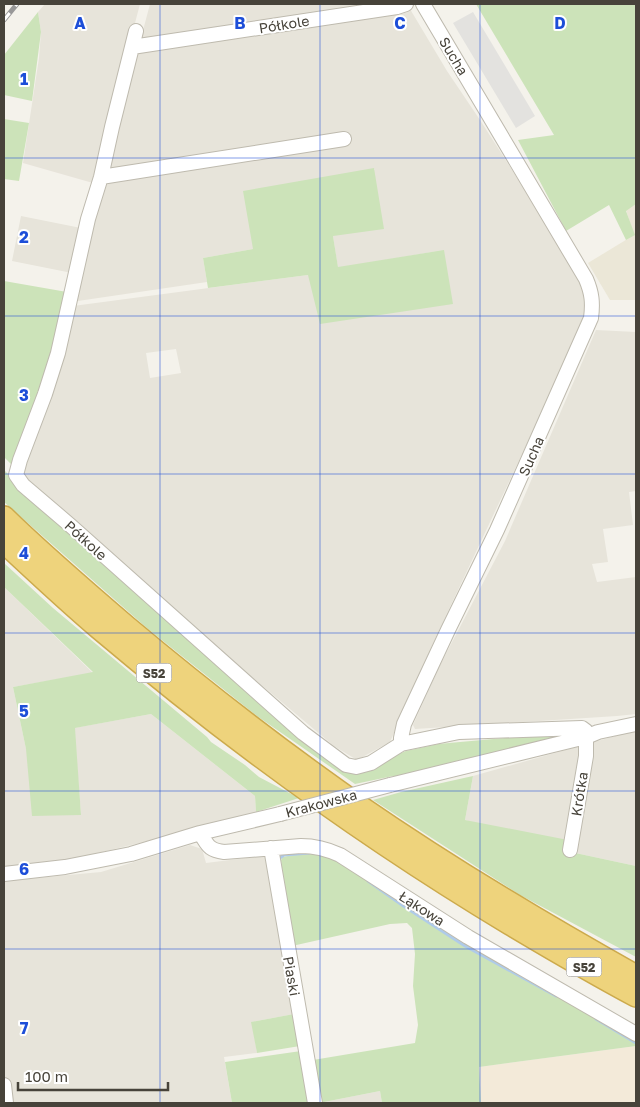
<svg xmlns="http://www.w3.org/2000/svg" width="640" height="1107" viewBox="0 0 640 1107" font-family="'Golos Text',sans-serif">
	<rect width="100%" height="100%" fill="#f4f2eb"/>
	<!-- residential -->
	<path fill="#e7e4da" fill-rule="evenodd" d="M45,4H140L93,183L23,163L39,58L41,32L38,12Z
		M150,4H407L447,71L480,120L577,271L585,287L588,311L580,331L434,641L390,742L357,760L334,746L166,605L69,515L22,474L73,306L308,275L444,250L338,268L333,236L375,169L253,249L203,258L207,282L71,302ZM176,349L181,373L150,378L146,353Z
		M21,216L81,228L72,273L12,261Z
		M596,330L636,332V400H635L636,491L629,492L633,525L603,529L608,562L592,564L597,582L636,577V714L617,716L415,729L413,725L439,667L505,541Z
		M4,587L93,673L13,687L26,749L81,814L74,728L151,714L255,796L256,812L164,837L65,861L4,867Z
		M636,731V866L566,851L465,820L473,776L626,733Z
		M190,845L202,849L206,863L269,855L294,1014L252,1022L257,1053L224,1057L232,1103H4V881L101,872Z
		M380,1091L382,1103H319Z"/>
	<!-- commercial -->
	<path fill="#f3ead9" d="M636,1046V1103H481L478,1067Z"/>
	<!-- education -->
	<path fill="#ebe7d7" d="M636,204V300H610L588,263L634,235L626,210Z"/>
	<!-- green -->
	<path fill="#cce3b9" d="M476,4H636V204L626,211L635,235L626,240L609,205L566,231L518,140L554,135Z
		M38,12L41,32L32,101L4,95V55Z
		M4,119L29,123L19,181L4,179Z
		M374,168L384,229L333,236L338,267L444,250L453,304L320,324L308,275L208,288L203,258L253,249L243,191Z
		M4,281L67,292L56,346L13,466L4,457Z
		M4,470L71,536L195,646L346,770L389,758L406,751L438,744L580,731L397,779L393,776L355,784L257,716L148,629L4,502Z
		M4,563L53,608L207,737L211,742L245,765L259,777L299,798L256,812L255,796L151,714L75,728L81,815L32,816L26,749L13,687L93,672L4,587Z
		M473,776L465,820L568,840L566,851L636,866V957L520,895L373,800L401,792Z
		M308,852L331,855L636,1039V1046L479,1067L481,1103H382L380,1091L319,1103L313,1060L415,1043L418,1025L413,986L415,954L412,928L407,923L390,924L292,946L281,860L283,857Z
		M294,1014L300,1046L257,1053L251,1022Z
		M301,1051L310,1103H232L225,1062Z"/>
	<!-- parking -->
	<path fill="#e3e2df" d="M473,12L535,116L516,128L453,23Z"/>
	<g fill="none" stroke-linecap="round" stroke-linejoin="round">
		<!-- stream -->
		<path stroke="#afcbe9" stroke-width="3" d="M279,861L280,858L284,855L309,853
			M368,881L402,905L465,946L556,996
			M596,1019L636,1043"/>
		<!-- minor casing -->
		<g stroke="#bebaae" stroke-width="16">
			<path id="minor" d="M136,31L112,127L101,177L88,219L58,353L45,394L20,460L16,475L23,485L71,526L303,733L346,765L356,767L371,763L401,744L459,732L582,728L586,731V756L570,850
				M132,47L397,7L406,4
				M101,177L344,139
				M401,744V738L404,724L448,630L497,530L591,318C593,303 592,293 586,279L423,4
				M390,785L586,737L598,732L636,724
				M200,833C208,845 208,850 224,852L301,846C316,846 327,849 340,855L468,937L636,1034
				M271,848L315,1103
				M4,874L65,867L131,854L200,833L280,814
				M4,1085L6,1103"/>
		</g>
		<!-- highway casing -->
		<g stroke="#ccaa4c" stroke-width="24">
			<path id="highway" d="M4,517C43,555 85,591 127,627C202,690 278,749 358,805C448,867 541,923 636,976
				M4,542C35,571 67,601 100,629C229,738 365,837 510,924C552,949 593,973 636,996"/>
		</g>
		<!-- minor -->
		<use href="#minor" stroke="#fff" stroke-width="14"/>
		<!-- highway -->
		<use href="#highway" stroke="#eed37c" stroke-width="21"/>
		<!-- rail casing -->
		<g stroke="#989898" stroke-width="5">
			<path id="rail" d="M4,20L17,4"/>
		</g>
		<!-- rail -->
		<use href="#rail" stroke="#fff" stroke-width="3" stroke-dasharray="9" stroke-linecap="butt"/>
		<!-- minor-bridge casing -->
		<g stroke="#bebaae" stroke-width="16" stroke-linecap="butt">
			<path id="minor-bridge" d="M280,814L390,785"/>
		</g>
		<!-- minor-bridge -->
		<use href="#minor-bridge" stroke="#fff" stroke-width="14"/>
	</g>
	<!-- grid -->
	<path fill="none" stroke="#1d4ed8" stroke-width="1" stroke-opacity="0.55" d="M160,4V1103M320,4V1103M480,4V1103M4,158H636M4,316H636M4,474H636M4,633H636M4,791H636M4,949H636"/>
	<g text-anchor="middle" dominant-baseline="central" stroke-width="4" stroke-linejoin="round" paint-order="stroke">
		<!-- shield labels -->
		<g fill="#fff" stroke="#7e7b75" stroke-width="1">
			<rect x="136.5" y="663.5" width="35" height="19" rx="4"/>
			<rect x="566.5" y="957.5" width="35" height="19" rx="4"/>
		</g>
		<g font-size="12" font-weight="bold" fill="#47433a">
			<text x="154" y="673">S52</text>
			<text x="584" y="967">S52</text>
		</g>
		<!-- street labels -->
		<g font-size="14" fill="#47433a" stroke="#fff">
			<text transform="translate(284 24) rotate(-9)">Półkole</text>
			<text transform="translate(454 56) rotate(59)">Sucha</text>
			<text transform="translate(531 456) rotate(-66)">Sucha</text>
			<text transform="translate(86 540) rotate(42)">Półkole</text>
			<text transform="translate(579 794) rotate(-81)">Krótka</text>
			<text transform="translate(321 803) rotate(-15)">Krakowska</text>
			<text transform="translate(422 908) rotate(33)">Łąkowa</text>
			<text transform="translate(292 976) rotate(80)">Piaski</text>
		</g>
	</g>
	<g font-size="16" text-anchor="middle" font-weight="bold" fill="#1d4ed8" stroke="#fff" stroke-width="4" stroke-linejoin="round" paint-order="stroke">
		<text x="80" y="29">A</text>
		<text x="240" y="29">B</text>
		<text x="400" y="29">C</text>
		<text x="560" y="29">D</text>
		<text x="24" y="85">1</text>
		<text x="24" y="243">2</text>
		<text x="24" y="401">3</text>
		<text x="24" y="559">4</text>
		<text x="24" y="717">5</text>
		<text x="24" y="875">6</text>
		<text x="24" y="1034">7</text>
	</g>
	<!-- border -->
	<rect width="640" height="1107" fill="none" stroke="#47433a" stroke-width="10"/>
	<!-- scale -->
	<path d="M18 1082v8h150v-8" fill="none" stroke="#47433a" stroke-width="2.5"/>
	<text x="25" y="1082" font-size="15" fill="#47433a" stroke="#ffffff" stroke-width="4" paint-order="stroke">100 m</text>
</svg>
